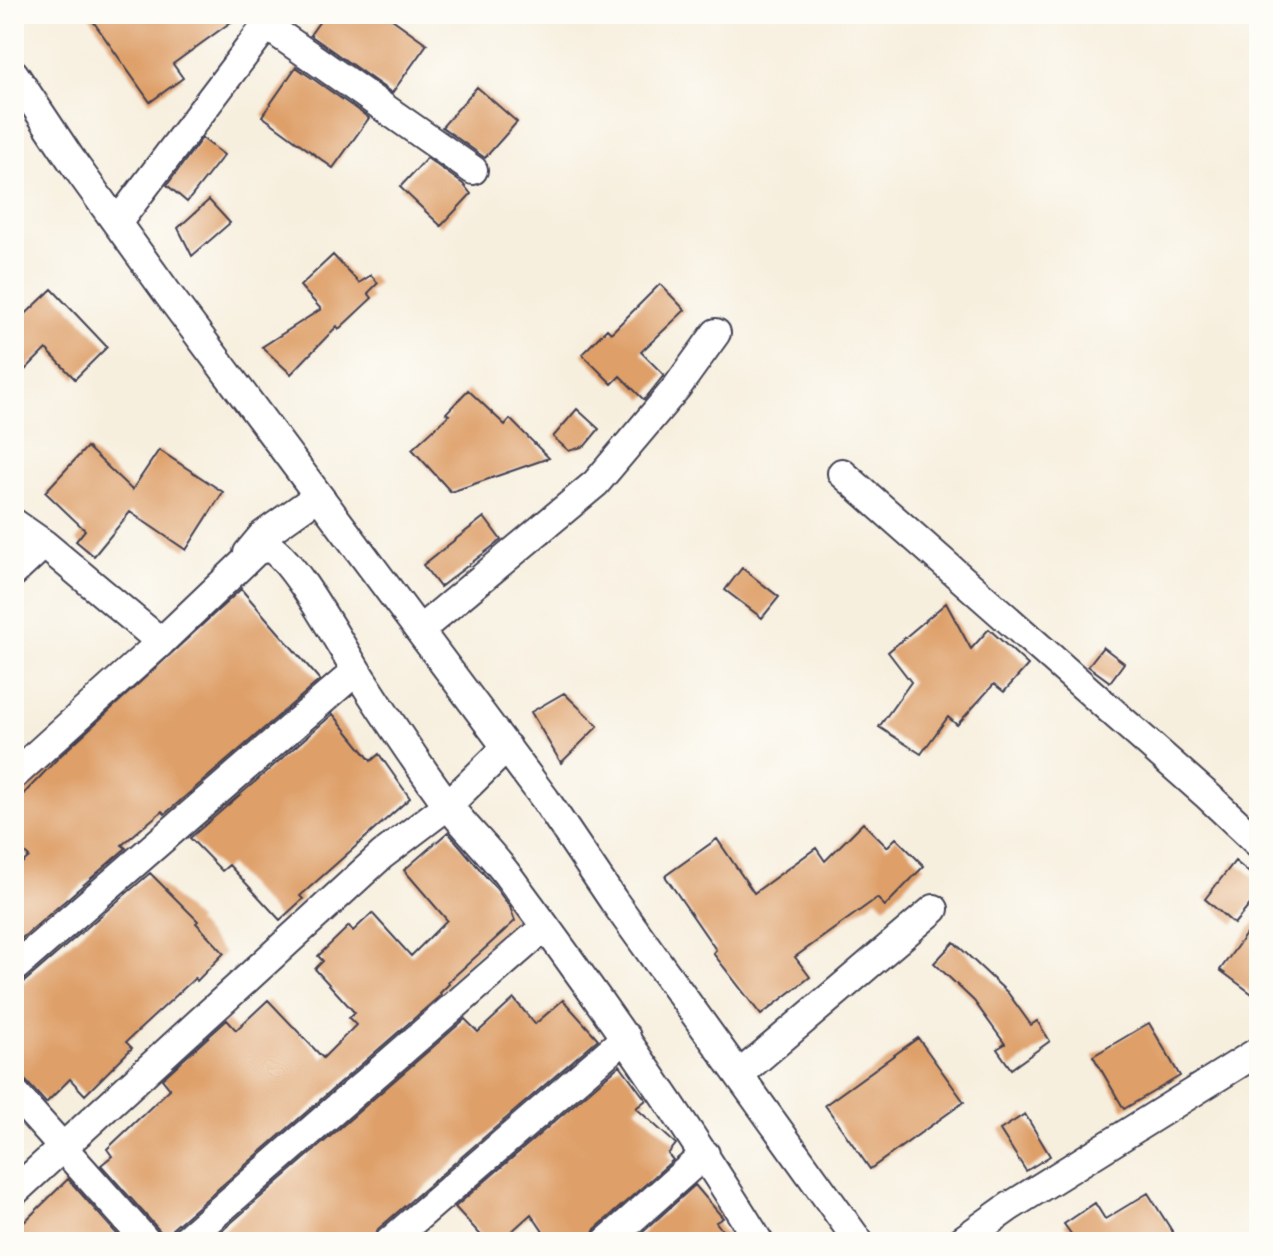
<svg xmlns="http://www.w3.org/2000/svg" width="1273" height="1256" viewBox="0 0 1273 1256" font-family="Mynerve,sans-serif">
	<rect width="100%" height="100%" fill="#fdfcf7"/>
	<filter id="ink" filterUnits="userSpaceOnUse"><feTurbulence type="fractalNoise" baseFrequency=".0125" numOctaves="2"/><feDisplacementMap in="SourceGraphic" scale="16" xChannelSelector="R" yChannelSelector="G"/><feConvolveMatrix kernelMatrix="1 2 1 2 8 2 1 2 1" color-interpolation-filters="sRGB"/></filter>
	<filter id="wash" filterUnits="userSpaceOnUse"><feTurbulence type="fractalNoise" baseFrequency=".006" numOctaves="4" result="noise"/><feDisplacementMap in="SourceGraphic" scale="32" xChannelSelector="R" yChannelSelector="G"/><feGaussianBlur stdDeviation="1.8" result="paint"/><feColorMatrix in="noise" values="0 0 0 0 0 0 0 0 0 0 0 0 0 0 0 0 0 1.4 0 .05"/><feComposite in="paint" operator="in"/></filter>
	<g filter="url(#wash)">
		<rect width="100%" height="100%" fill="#f7efde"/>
		<g id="blocks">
			<!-- building -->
			<path fill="#de9f68" d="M88,14H242L173,64L183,78L150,102Z
				M325,14H385L427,44L392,93L310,35Z
				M296,67L369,118L333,168L262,116Z
				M477,87L517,122L485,158L442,127Z
				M202,138L224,155L187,202L167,185Z
				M427,158L463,184L471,194L441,226L400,187Z
				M209,200L230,223L192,256L178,228Z
				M333,255L359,283L371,275L378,283L368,293L372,298L339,329L337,326L291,374L262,347L321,309L300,286Z
				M660,284L685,310L641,352L664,375L644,400L620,376L612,384L582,354L607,329L611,333Z
				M52,289L107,347L75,379L46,349L14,381V325Z
				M468,390L505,425L510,419L549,458L451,492L412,449L449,415L446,413Z
				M577,409L599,429L585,446L569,451L553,437Z
				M87,447L132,490L159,450L223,492L186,550L130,512L94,556L76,541L85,530L45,492Z
				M484,517L501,540L440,587L423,565Z
				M742,568L779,597L762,618L725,590Z
				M241,589L320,680L165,814L162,811L122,845L126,848L14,945V870L29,857L14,843V804L59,757Z
				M946,603L971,649L989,629L1028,665L1004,692L994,684L957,725L948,717L921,754L879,727L911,682L888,652Z
				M1103,647L1124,663L1110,682L1088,666Z
				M564,693L598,726L561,763L531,712Z
				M333,714L371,761L379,754L410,798L300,896L303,899L280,920L229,865L222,871L190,838Z
				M863,823L887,847L896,838L924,866L885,906L877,898L795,957L810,977L761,1015L713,953L716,950L665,876L717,839L754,893L816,848L825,861Z
				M448,832L495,887L510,907L515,921L448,982L449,984L440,993L441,995L172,1229L166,1242H164L160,1231L101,1165L112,1156L107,1149L170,1089L162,1079L227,1020L236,1030L268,1000L323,1058L356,1025L349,1018L355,1013L315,969L323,961L318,956L349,926L353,931L372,913L411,956L447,920L404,870Z
				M1235,861L1259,881V894L1234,924L1205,899Z
				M150,873L198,921L196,923L224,953L197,981L195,978L126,1042L132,1048L85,1095L70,1079L46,1103L26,1081L14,1076V985L25,981Z
				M1259,916V999L1220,970Z
				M954,942L1008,993L1031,1025L1037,1021L1050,1041L1011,1069L997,1049L1005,1044L974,1001L934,963Z
				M514,999L535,1024L563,1000L598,1039L378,1229L372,1242H209L465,1019L478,1032Z
				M1149,1023L1180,1076L1124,1109L1093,1056Z
				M918,1038L964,1102L870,1169L825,1105Z
				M620,1065L646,1100L636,1108L676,1144L668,1154L673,1160L595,1229L589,1242H550L531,1214L500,1242H487L455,1207Z
				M1025,1114L1050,1156L1026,1171L1000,1130Z
				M68,1179L124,1242H14V1232Z
				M695,1185L723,1218L716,1222L731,1242H632Z
				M1148,1193L1179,1242H1067L1074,1238L1064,1224L1095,1203L1105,1219Z"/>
		</g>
	</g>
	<g filter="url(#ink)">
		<use href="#blocks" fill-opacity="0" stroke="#424153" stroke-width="2"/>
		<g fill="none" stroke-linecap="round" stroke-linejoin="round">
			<!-- street casing -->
			<g stroke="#424153" stroke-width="32">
				<path id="street" d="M266,25L473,170
					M14,74L72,161L168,294L545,799L613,900L859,1242
					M117,223L275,14
					M842,473L1208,796L1259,844
					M14,523L44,544L161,642L256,551L268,547C295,558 345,655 365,684C391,724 418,765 447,804C466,829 490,851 509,877C598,997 681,1115 759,1242
					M248,553L263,535L318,496
					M14,572L44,544
					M420,630L596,483L677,387L716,333
					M14,775L161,642
					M14,968L356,671
					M739,1075L934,909
					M14,1093L147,1242
					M14,1192L382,855L448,805L507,747
					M183,1242L545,927
					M389,1242L626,1037
					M606,1242L705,1154
					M960,1242L1009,1207L1259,1051"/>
			</g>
			<!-- street -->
			<use href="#street" stroke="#fff" stroke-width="28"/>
		</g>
	</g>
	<!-- margin -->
	<rect width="1273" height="1256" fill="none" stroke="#fdfcf7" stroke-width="48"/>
</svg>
